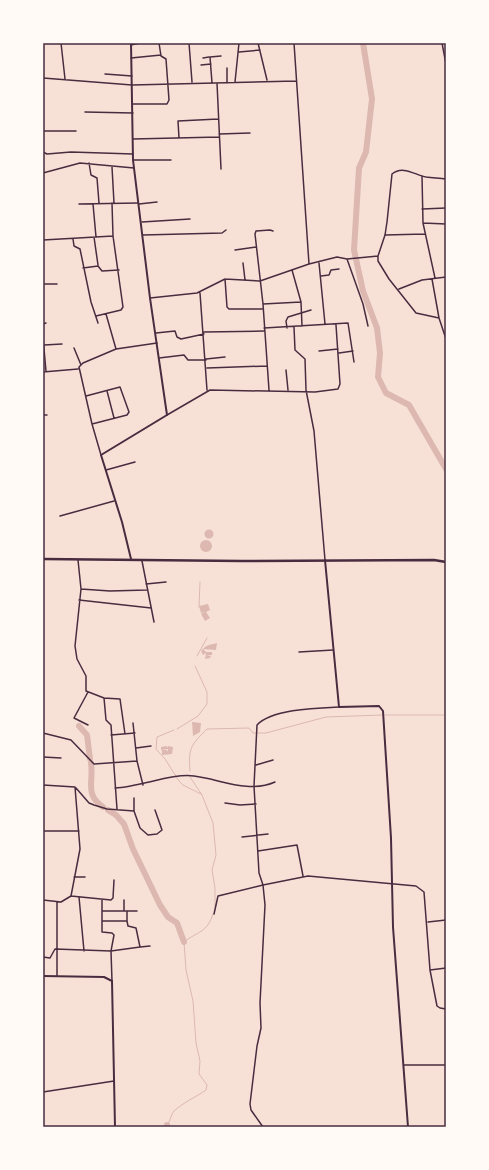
<svg xmlns="http://www.w3.org/2000/svg" width="489" height="1170" viewBox="0 0 489 1170" font-family="'Crimson Pro',serif">
	<rect width="100%" height="100%" fill="#f7e1d7"/>
	<!-- water -->
	<path fill="#dcb8b0" d="M204.5 534a4.5 4.5 0 1 1 9 0a4.5 4.5 0 1 1-9 0Z
		M200 546a6 6 0 1 1 12 0a6 6 0 1 1-12 0Z
		M208,604L210,610L206,612L210,618L205,621L201,614L204,612L201,613L199,606Z
		M217,643L216,650L203,649L206,652H212V655H206L211,656L210,658L205,659L206,653L203,655L201,651C206,645 209,645 217,643Z
		M192,722L201,723L200,732L193,736Z
		M167,746L168,748V746L173,747L172,754L162,755V750H167L168,752V749L161,750V747Z"/>
	<g fill="none" stroke-linecap="round" stroke-linejoin="round">
		<!-- stream -->
		<path stroke="#dcb8b0" stroke-width="1" d="M199,607L200,582
			M197,656L207,638
			M385,715H446
			M177,729L198,716L207,704V692L195,666
			M174,730L157,737L156,749L165,759L179,781L183,785L201,794
			M190,771C188,748 191,745 207,729L249,728L253,733H266L326,717L382,715
			M190,777L202,795L213,823L216,855L212,870L215,888V907
			M165,1127C171,1122 170,1116 174,1111C184,1102 196,1097 206,1090L207,1085L199,1074L200,1061L196,1043L193,1001L186,970L184,942C198,931 207,933 213,914"/>
		<!-- river -->
		<path stroke="#dcb8b0" stroke-width="6" d="M363,43L372,99L366,152L359,168L354,250L363,291L377,328L380,353L378,377L386,393L409,405L446,469
			M79,726L87,735L90,759
			M91,763C94,782 84,794 103,807
			M108,810L116,815L124,824L133,849L160,905L168,917L177,923L184,942
			M167,1125V1127"/>
		<!-- minor -->
		<path stroke="#4a2c40" stroke-width="1.5" d="M61,43L65,79
			M189,43L192,82
			M258,43L267,80
			M294,43L309,264L337,257L347,259L378,256
			M442,43L446,64
			M131,45L140,43
			M239,52L260,50
			M131,58L161,55
			M203,58L209,57
			M201,65L211,64
			M227,68V83
			M105,74L132,76
			M43,78L132,85L296,81
			M235,82L239,43
			M212,83L210,57L221,56
			M217,83L221,169
			M133,104H167L169,100L166,59L161,56L159,43
			M85,112L133,113
			M219,134L250,133
			M179,138L178,121L218,119
			M133,139L219,137
			M43,151V131H76
			M43,152L47,154L71,152L133,154
			M133,160H171
			M89,163L91,175L97,178L99,203
			M112,167L114,203
			M43,173L80,163L134,168
			M422,176L423,223L435,278
			M446,179C439,178 433,178 426,177C415,175 403,165 392,174L387,222L385,235L378,256V261L389,279L416,313L439,318L446,339
			M79,204L138,203
			M93,204L96,237
			M139,204L157,202
			M422,209L446,208
			M142,222L190,219
			M423,223L446,224
			M143,235L222,233L226,230
			M385,235L425,234
			M94,237L98,265
			M73,239L74,246L80,249L91,302L98,323
			M43,240L113,236
			M235,250L256,247
			M347,259L363,304L368,326
			M243,263L245,280
			M319,263L325,324
			M83,268L98,266L102,271L119,270
			M292,270L301,302
			M321,276L329,275L331,270L339,269
			M225,279L227,307L229,309H262
			M432,279L439,318
			M43,284H57
			M399,289L422,280L446,277
			M200,293L207,390
			M150,298L197,293L225,279L260,281L309,264
			M263,304L301,302L302,326
			M106,314L116,349
			M96,316L121,310L123,307L113,236L112,203
			M43,324L46,323
			M294,327L295,350L305,359L306,390L314,431L325,560
			M264,328L348,323L354,362
			M287,328L286,321L288,317L311,310
			M204,332L264,331
			M156,333L175,331L177,337L181,339L204,334
			M43,338L46,371
			M44,345L62,344
			M74,348L81,365
			M319,351L338,349
			M339,353L353,351
			M159,358L184,355L188,360H206
			M206,359L225,357
			M207,368L267,366
			M286,370L288,390
			M43,372L78,369
			M269,390L263,304L255,234L256,231L270,230L273,231
			M107,391L114,418
			M86,396L120,387L129,412L127,415L92,424
			M43,415H47
			M167,415L210,390L315,392L338,389L340,384L336,325
			M101,455L92,424L79,367L83,363L116,349L157,343
			M106,470L135,462
			M60,516L114,501
			M78,560L81,589L75,646L77,659L86,676V691L104,698L120,699L125,734
			M142,561L154,622
			M146,584L166,582
			M81,589L110,591L147,590
			M79,600L151,608
			M299,652L333,650
			M104,698L106,720L111,725L117,809
			M339,707C318,708 272,709 257,725L254,786L259,873L263,885L308,876L416,886L424,892L430,970L437,1006L440,1008L446,1009
			M133,723L137,761
			M88,725L74,718L88,692
			M43,733L71,740L94,764L137,761L143,785
			M111,735L135,733
			M136,748L151,746
			M43,757L61,758
			M256,765L273,760
			M43,785L75,787L80,849L71,896L61,902L43,900
			M76,788L89,803L94,805L107,809L134,811V798
			M115,788C140,787 172,773 194,776C220,779 248,794 275,782
			M225,803L240,805L256,804
			M134,811L140,828L148,835L157,834L162,830L155,810
			M43,831H79
			M242,837L268,834
			M258,851L297,845L303,876
			M74,877H85
			M71,896L111,900L113,898L114,880
			M79,897L84,951
			M102,900V932L112,933L114,935L111,951L112,981
			M124,900V911
			M102,911H137
			M214,914L218,896L263,885L265,905L260,1003L261,1028L257,1046L250,1104L251,1110L263,1127
			M102,921H127V911
			M428,922L446,920
			M140,947L150,946
			M43,957L50,958L55,949L111,951L140,947L136,928L128,926L127,921
			M430,970L446,968
			M57,976V902
			M404,1065H446
			M43,1092L114,1081"/>
		<!-- tertiary -->
		<path stroke="#4a2c40" stroke-width="2" d="M131,43L133,160L150,298L167,415L101,455L122,522L131,559
			M43,976L104,977L112,981L115,1127"/>
		<!-- secondary -->
		<path stroke="#4a2c40" stroke-width="2" d="M325,560L339,707L379,706L383,711L391,838L393,927L408,1127"/>
		<!-- primary -->
		<path stroke="#4a2c40" stroke-width="2.5" d="M43,559L241,561L434,560L446,562"/>
	</g>
	<!-- border -->
	<rect width="489" height="1170" fill="none" stroke="#fffaf5" stroke-width="88"/>
	<rect x="44" y="44" width="401" height="1082" fill="none" stroke="#4a2c40" stroke-width="1.5"/>
</svg>
